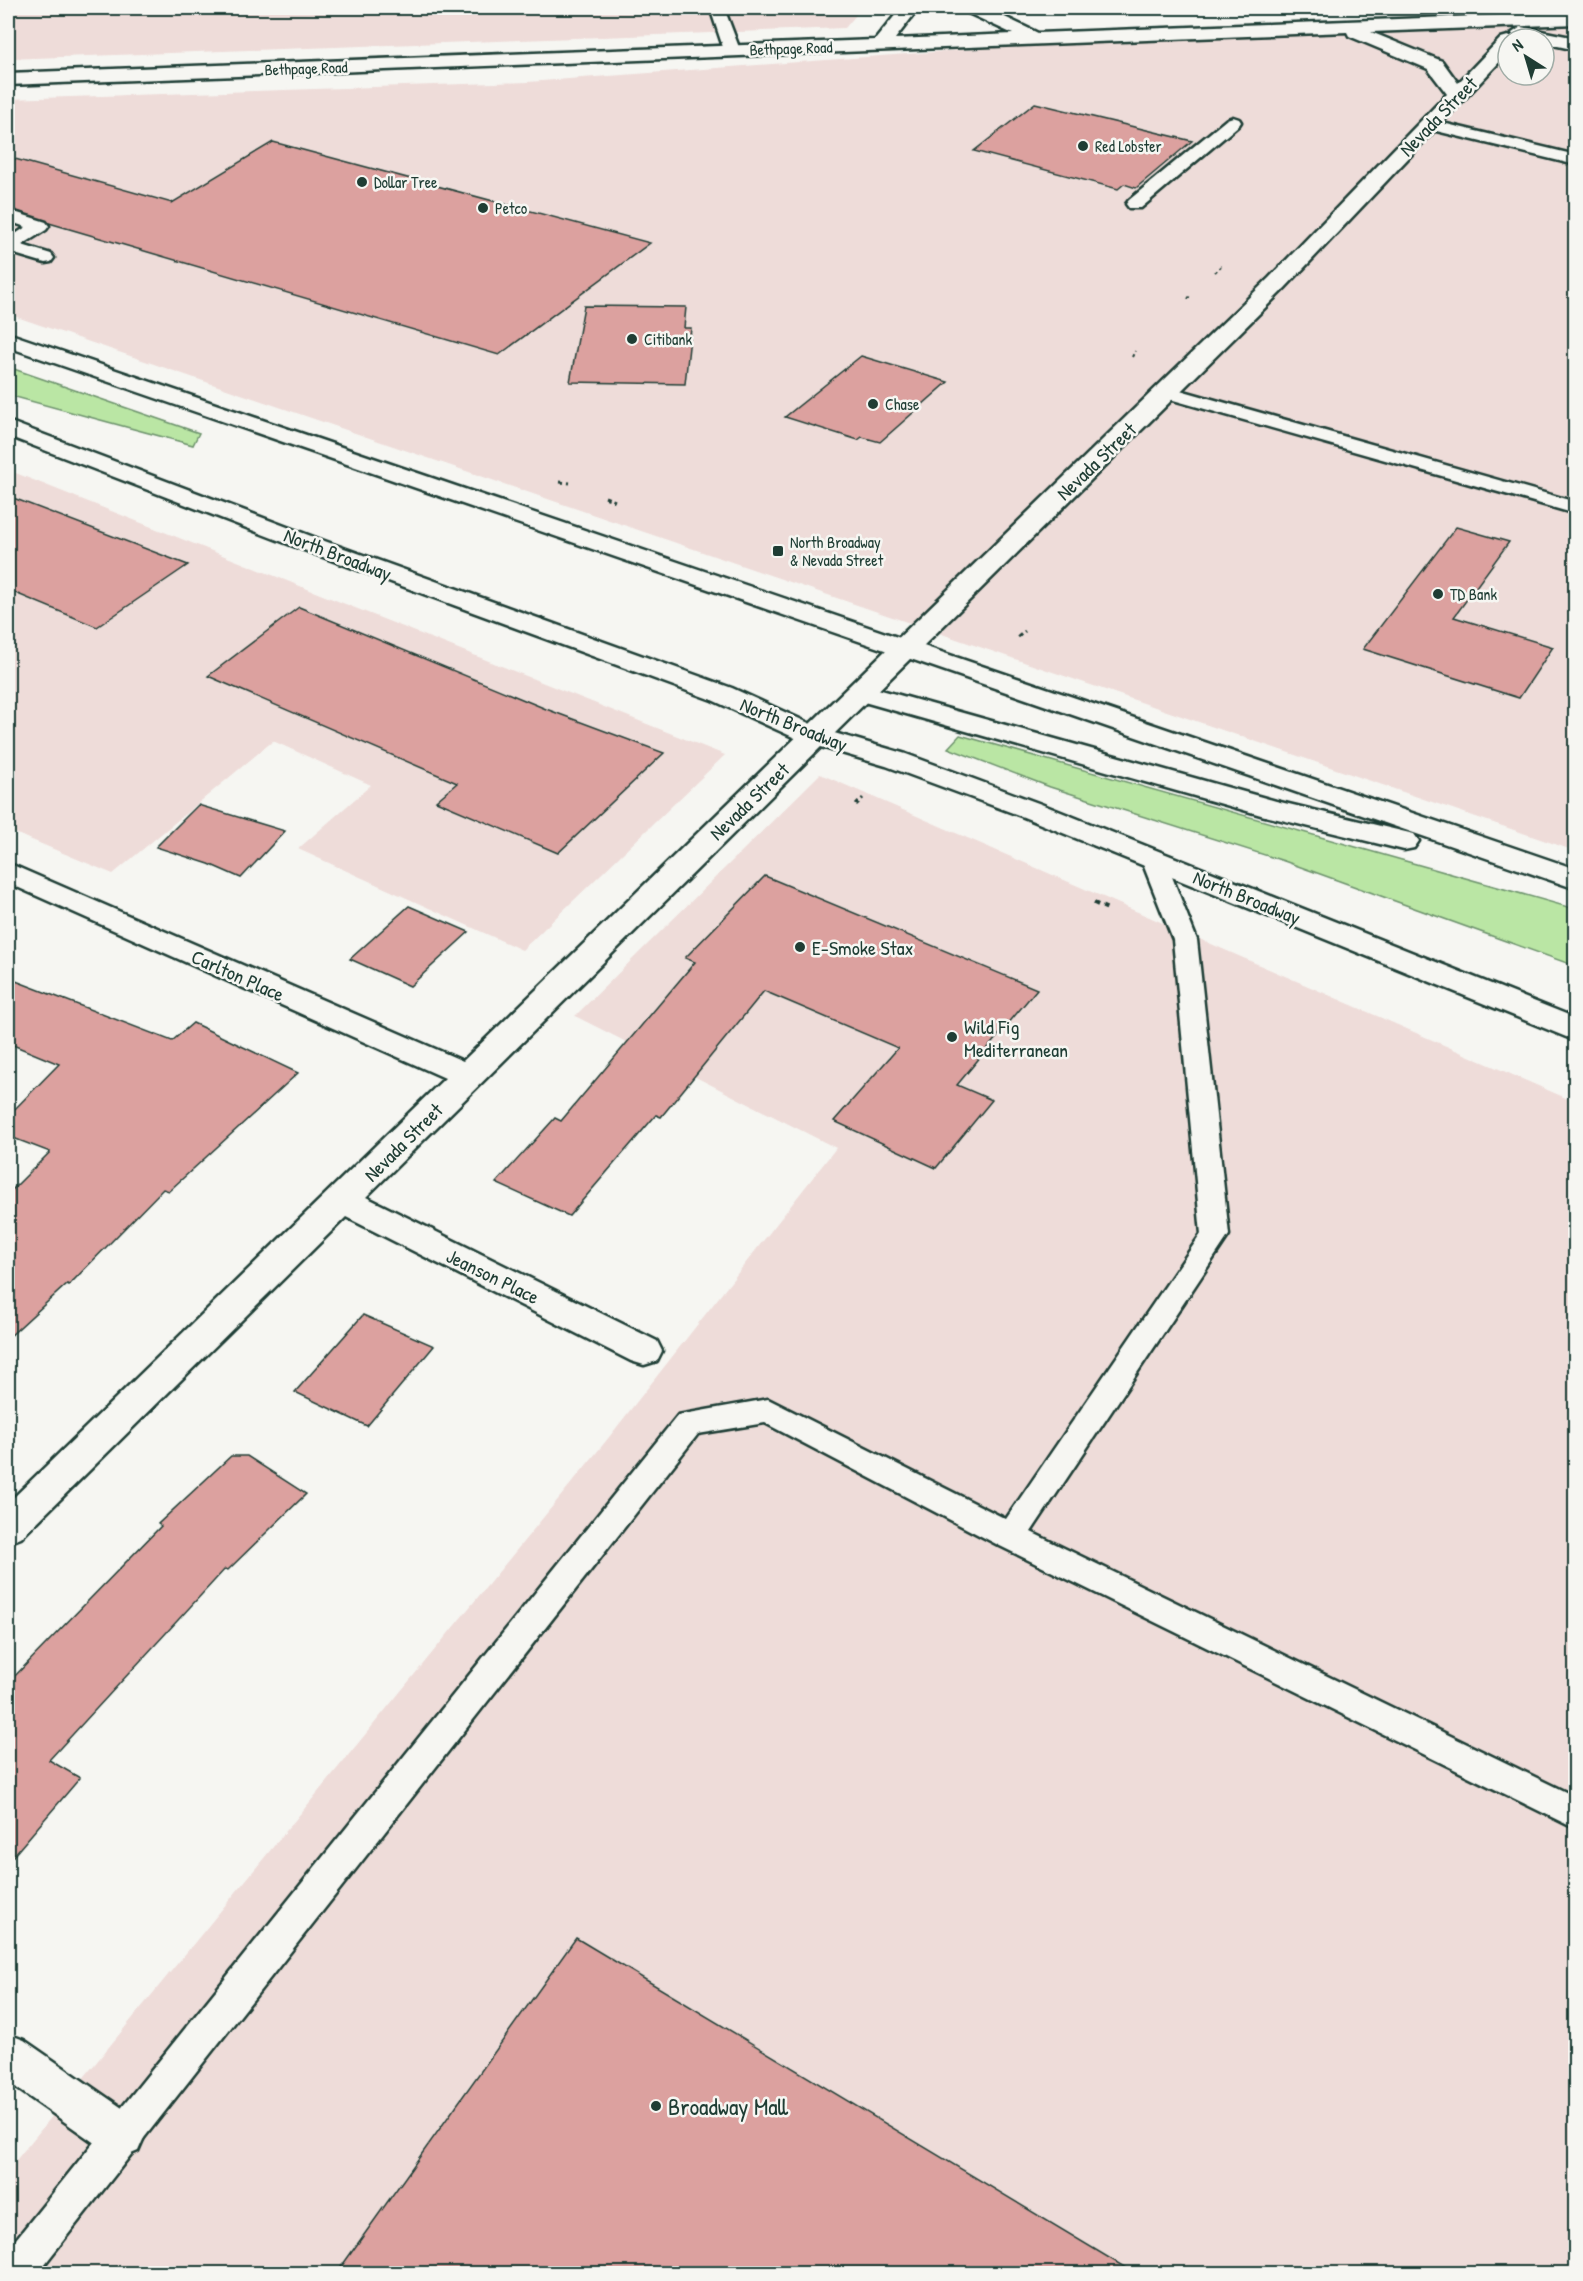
<svg xmlns="http://www.w3.org/2000/svg" width="1583" height="2281" viewBox="0 0 1583 2281" font-family="'Patrick Hand',sans-serif">
	<rect width="100%" height="100%" fill="#f6f6f2"/>
	<filter id="ink" filterUnits="userSpaceOnUse"><feTurbulence type="fractalNoise" baseFrequency=".0167" numOctaves="2"/><feDisplacementMap in="SourceGraphic" scale="12" xChannelSelector="R" yChannelSelector="G"/><feConvolveMatrix kernelMatrix="1 2 1 2 8 2 1 2 1" color-interpolation-filters="sRGB"/></filter>
	<g filter="url(#ink)">
		<!-- built -->
		<path fill="#eedcd9" fill-rule="evenodd" d="M8,8H862L845,28L8,59Z
			M1528,8L1575,13V851L8,314V99L528,82ZM1508,39H1544V75H1508Z
			M8,470L725,755L522,950L298,849L371,785L273,741L113,874L8,830Z
			M820,774L1575,1102V2273L8,2274V2170L606,1441L836,1148L575,1016Z"/>
		<!-- green -->
		<path fill="#bae6a4" stroke="#6c926c" stroke-width="1.5" d="M8,367L199,433L193,445L8,395Z
			M960,735L1575,909V966L1284,861L1050,787L948,748Z"/>
		<!-- building -->
		<path fill="#dca19f" stroke="#1f3d34" stroke-width="1.5" d="M1035,103L1192,141L1136,188L1124,184L1118,189L974,151Z
			M273,142L650,243L499,355L49,223L8,208V157L172,203Z
			M584,306L686,307L684,328H691L685,384L570,382Z
			M861,356L948,382L880,442L862,437L858,440L785,417Z
			M8,496L188,565L97,627L8,590Z
			M1456,527L1509,542L1454,617L1553,647L1519,698L1363,649Z
			M299,607L546,709L664,753L558,853L436,801L457,783L208,676Z
			M198,805L285,831L241,878L209,864L156,847Z
			M765,876L1037,989L957,1085L992,1100L936,1168L834,1121L898,1048L764,991L661,1117L656,1115L569,1216L496,1183L555,1118L561,1121L695,962L685,958Z
			M409,906L469,932L410,986L350,959Z
			M8,978L172,1041L193,1023L298,1073L169,1191L163,1189L69,1285L67,1284L8,1338V1194L50,1152L8,1136V1116L59,1064L8,1043Z
			M363,1315L434,1346L367,1426L295,1392Z
			M231,1456H247L306,1494L228,1570L225,1569L49,1760L80,1778L8,1862V1683L161,1526L158,1524Z
			M576,1938L1136,2274H336Z"/>
		<g fill="none" stroke-linecap="round" stroke-linejoin="round">
			<!-- lane casing -->
			<g stroke="#1f3d34" stroke-width="5">
				<path id="lane" d="M710,8H724L740,50L737,53H727L724,50Z
					M1233,117L1239,119L1241,122L1239,125L1141,208H1129L1126,204L1129,200L1227,119Z
					M1430,120L1576,155V165L1424,128L1422,125L1424,122Z
					M8,210L46,222L49,226L46,230L22,245L51,254L54,258L51,262L45,263L8,252V239L26,227L8,221Z
					M1166,386L1576,502V514L1159,396L1156,392Z
					M1153,851L1161,854L1165,859L1197,940L1229,1235L1031,1532L1576,1797V1829L1000,1546L765,1423L698,1434L37,2274H8V2249L678,1415L768,1399L1006,1519L1201,1234L1173,940L1141,859L1145,854Z"/>
			</g>
			<!-- street casing -->
			<g stroke="#1f3d34" stroke-width="5">
				<path id="street" d="M901,8H919L895,39L1013,34L966,12L963,8H986L1038,33L1576,12V24L1371,32L1442,61L1458,83L1501,38L1508,36L1515,39H1508V53L1285,288L366,1197L657,1341L662,1351L657,1361L644,1365L631,1361L346,1217L21,1538L8,1543V1503L445,1078L8,883V863L463,1061L1269,278L1447,94L1428,69L1349,36L1347,32L8,85V73L875,40Z
					M1521,27L1576,38V50L1544,43V39L1514,37L1512,33Z
					M8,2034L24,2040L138,2119L145,2135L138,2151L122,2158L106,2151L8,2082Z"/>
			</g>
			<!-- primary casing -->
			<g stroke="#1f3d34" stroke-width="5">
				<path id="primary" d="M8,333L1576,869V889L8,347Z
					M8,421L319,539L732,688L824,730L906,754L1041,804L1576,1018V1041L1021,816L886,766L804,742L712,700L301,549L8,436Z
					M860,684L1276,801L1414,834L1419,841L1414,848L1404,850L1261,815L850,698L846,692L850,686Z"/>
			</g>
			<!-- path-far2 -->
			<path stroke="#1f3d34" stroke-width="2" stroke-dasharray="3 3" stroke-linecap="butt" d="M1215,272L1221,266
				M1188,299L1190,296
				M1132,357L1135,351"/>
			<!-- path-far1 -->
			<path stroke="#1f3d34" stroke-width="3" stroke-dasharray="4 4" stroke-linecap="butt" d="M560,482L570,483
				M605,497L615,501
				M1018,637L1025,631
				M856,805L863,798"/>
			<!-- path -->
			<path stroke="#1f3d34" stroke-width="4" stroke-dasharray="4.5 4.5" stroke-linecap="butt" d="M1094,903L1110,910"/>
			<!-- lane -->
			<use href="#lane" fill="#f6f6f2" fill-rule="evenodd"/>
			<!-- street -->
			<use href="#street" fill="#f6f6f2" fill-rule="evenodd"/>
			<!-- primary -->
			<use href="#primary" fill="#f6f6f2" fill-rule="evenodd"/>
		</g>
	</g>
	<!-- markers -->
	<g fill="#1f3d34" stroke="#f6f6f2" stroke-width="2">
		<circle cx="1083" cy="146" r="6"/>
		<circle cx="362" cy="182" r="6"/>
		<circle cx="483" cy="208" r="6"/>
		<circle cx="632" cy="339" r="6"/>
		<circle cx="873" cy="404" r="6"/>
		<rect x="772" y="545" width="12" height="12" rx="3"/>
		<circle cx="1438" cy="594" r="6"/>
		<circle cx="800" cy="947" r="6"/>
		<circle cx="952" cy="1037" r="6"/>
		<circle cx="656" cy="2106" r="6"/>
	</g>
	<g text-anchor="middle" dominant-baseline="central" stroke-width="5" stroke-linejoin="round" paint-order="stroke">
		<!-- far-street labels -->
		<g font-size="16" fill="#1f3d34" stroke="#f6f6f2">
			<text transform="translate(791 48) rotate(-2)">Bethpage Road</text>
			<text transform="translate(306 68) rotate(-2)">Bethpage Road</text>
		</g>
		<!-- far-poi labels -->
		<g font-size="16" fill="#1f3d34" stroke="#f6f6f2" text-anchor="start">
			<text x="1095" y="146">Red Lobster</text>
			<text x="374" y="182">Dollar Tree</text>
			<text x="495" y="208">Petco</text>
			<text x="644" y="339">Citibank</text>
			<text x="885" y="404">Chase</text>
			<text x="790" y="542">North Broadway<tspan x="790" dy="18">&amp; Nevada Street</tspan></text>
			<text x="1450" y="594">TD Bank</text>
		</g>
		<!-- street labels -->
		<g font-size="20" fill="#1f3d34" stroke="#f6f6f2">
			<text transform="translate(1438 116) rotate(-46)">Nevada Street</text>
			<text transform="translate(1096 461) rotate(-44)">Nevada Street</text>
			<text transform="translate(338 554) rotate(21)">North Broadway</text>
			<text transform="translate(794 724) rotate(22)">North Broadway</text>
			<text transform="translate(749 801) rotate(-44)">Nevada Street</text>
			<text transform="translate(1247 897) rotate(22)">North Broadway</text>
			<text transform="translate(238 975) rotate(24)">Carlton Place</text>
			<text transform="translate(403 1142) rotate(-45)">Nevada Street</text>
			<text transform="translate(493 1276) rotate(26)">Jeanson Place</text>
		</g>
		<!-- poi labels -->
		<g font-size="20" fill="#1f3d34" stroke="#f6f6f2" text-anchor="start">
			<text x="812" y="947">E-Smoke Stax</text>
			<text x="964" y="1026">Wild Fig<tspan x="964" dy="23">Mediterranean</tspan></text>
		</g>
		<!-- near-poi labels -->
		<g font-size="24" fill="#1f3d34" stroke="#f6f6f2" text-anchor="start">
			<text x="668" y="2106">Broadway Mall</text>
		</g>
	</g>
	<!-- margin -->
	<rect width="1583" height="2281" fill="none" stroke="#f6f6f2" stroke-width="30"/>
	<rect x="15" y="15" width="1553" height="2251" fill="none" stroke="#1f3d34" stroke-width="2" filter="url(#ink)"/>
	<!-- north arrow -->
	<g transform="translate(1526 57) rotate(323)"><circle r="28" fill="#f6f6f2" stroke="#a0aca6" stroke-width="1.5"/>
	<path d="M0-4.5L10 22L0 15L-10 22Z" fill="#1f3d34"/>
	<text y="-9" font-size="16" font-weight="bold" text-anchor="middle" fill="#1f3d34">N</text>
	</g>
</svg>
